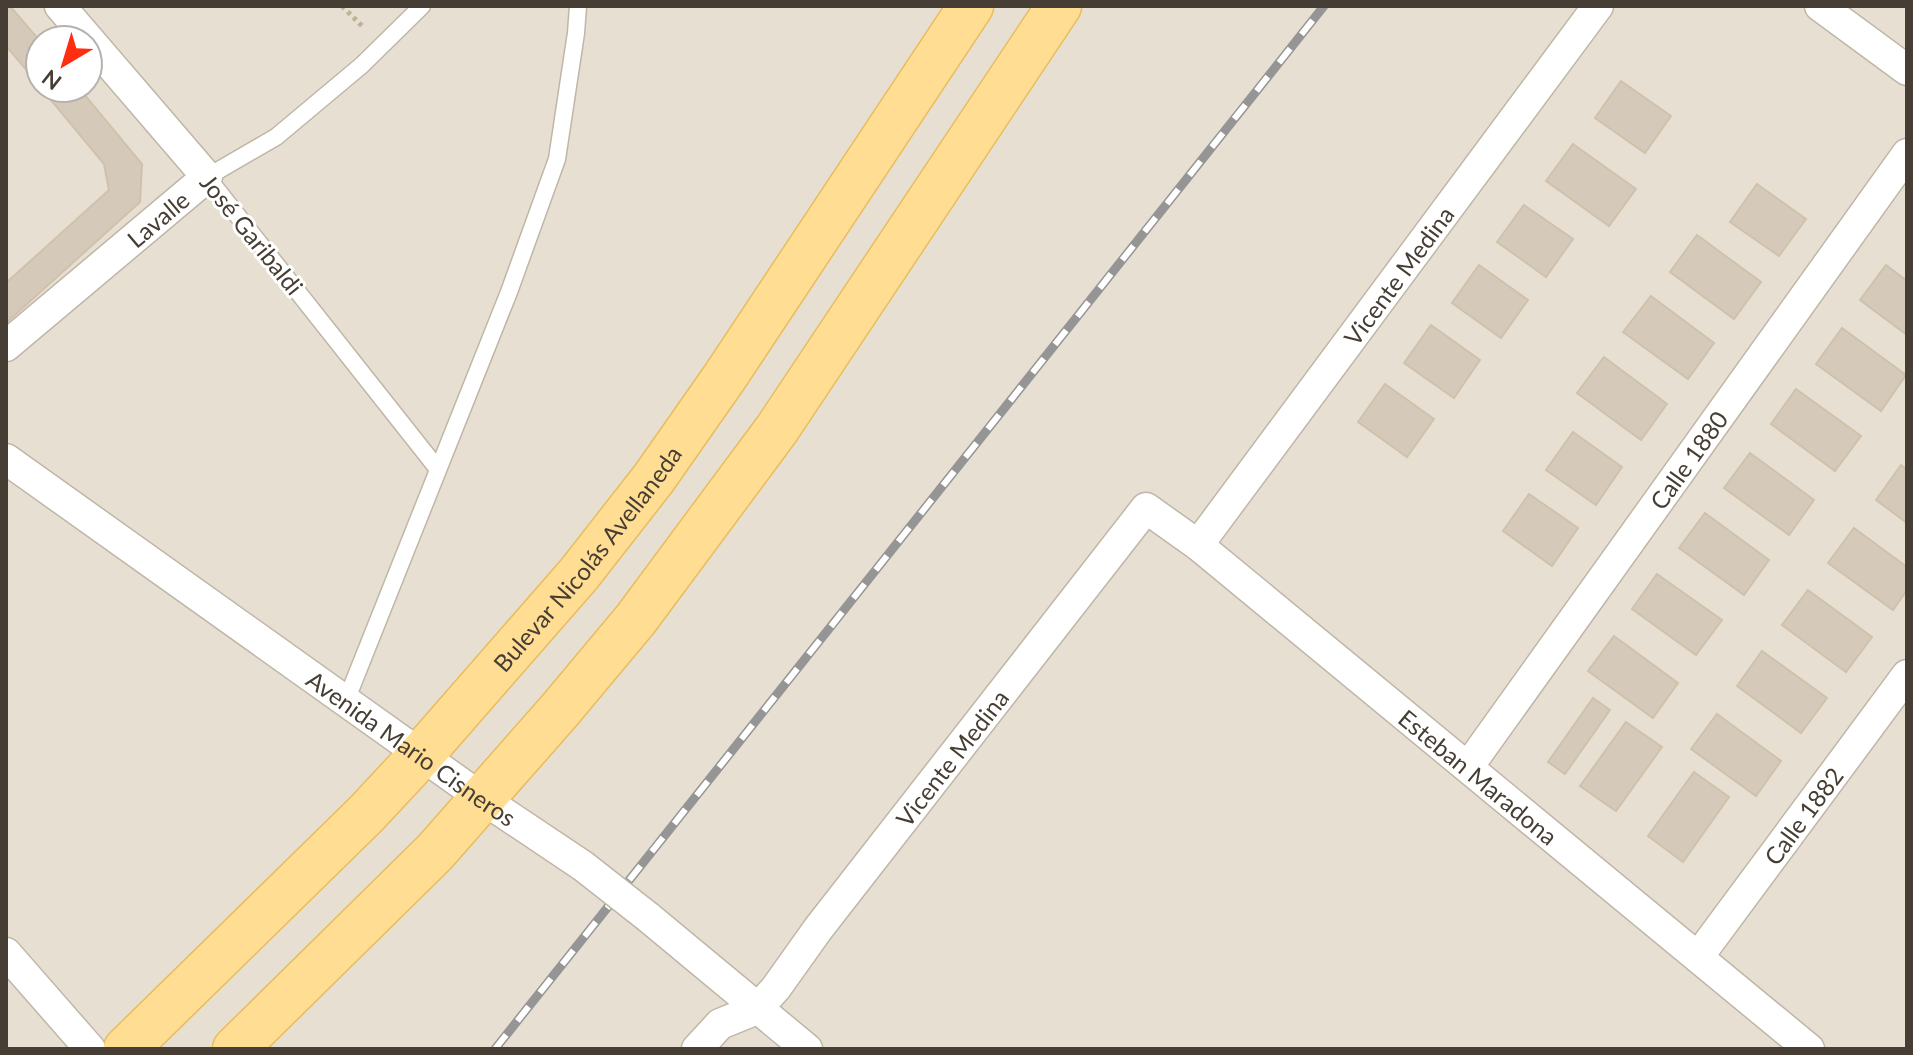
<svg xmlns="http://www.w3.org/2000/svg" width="1913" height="1055" viewBox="0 0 1913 1055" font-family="Lato,sans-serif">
	<rect width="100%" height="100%" fill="#f3eee4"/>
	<!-- residential -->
	<path fill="#e7e0d2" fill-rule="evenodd" d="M6,6H1907V1049H6ZM40,40H88V88H40Z"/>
	<!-- building -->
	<path fill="#d5cab9" stroke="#d0c1ac" stroke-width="2" d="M6,6H10L40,41V86L6,46Z
		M1621,81L1671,116L1645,153L1595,118Z
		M41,88H79L142,164L140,202L6,323V283L109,190L104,164Z
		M1573,144L1636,189L1609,226L1546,181Z
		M1757,184L1806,219L1779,256L1730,222Z
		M1524,205L1573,239L1546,277L1497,242Z
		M1697,235L1761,282L1734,319L1670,272Z
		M1479,265L1528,300L1501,338L1452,303Z
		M1886,265L1907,281V335L1860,300Z
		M1651,296L1714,343L1688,379L1623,332Z
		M1431,325L1480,360L1454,398L1404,363Z
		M1842,328L1906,375L1881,411L1816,364Z
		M1604,357L1667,404L1641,440L1577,393Z
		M1385,384L1434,419L1407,457L1358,422Z
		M1796,389L1861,436L1835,471L1771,424Z
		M1573,432L1622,467L1596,505L1546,470Z
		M1750,453L1814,500L1789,535L1724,488Z
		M1901,465L1907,470V523L1876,500Z
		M1529,494L1578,528L1552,566L1503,531Z
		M1705,513L1769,560L1744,595L1679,548Z
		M1854,528L1907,567V590L1893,610L1828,563Z
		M1657,574L1722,620L1696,655L1632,609Z
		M1808,590L1872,637L1846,672L1782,625Z
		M1614,636L1678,683L1653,718L1588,671Z
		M1762,651L1827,698L1801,733L1737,686Z
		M1593,698L1610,710L1565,774L1548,762Z
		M1717,714L1781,761L1756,796L1691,749Z
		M1626,722L1662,747L1616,811L1580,786Z
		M1694,772L1729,797L1683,862L1648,836Z"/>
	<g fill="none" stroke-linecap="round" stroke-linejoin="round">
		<!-- lane casing -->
		<g stroke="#bfb6a7" stroke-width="19">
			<path id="lane" d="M422,6L362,65L276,137L207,177L437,468
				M346,701L509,292L557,159L576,33L578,6"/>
		</g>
		<!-- street casing -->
		<g stroke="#bfb6a7" stroke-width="33">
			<g id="street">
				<path d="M1820,6L1907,70"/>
				<path id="s1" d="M6,346L207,177L60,6"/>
				<path id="s2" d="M6,459L483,799L583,866"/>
				<path id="s3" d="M1198,545L1598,6"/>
				<path id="s4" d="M1468,767L1907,154"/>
				<path d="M648,917L807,1049"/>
				<path d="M6,953L90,1049"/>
				<path id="s5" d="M1698,957L1907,675"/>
				<path id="s6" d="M697,1049L720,1024L757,1009L776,988L818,929L1146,508L1198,545L1809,1049"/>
			</g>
		</g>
		<!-- primary casing -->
		<g stroke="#e9bc5d" stroke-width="47">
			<g id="primary">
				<path id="s7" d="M126,1049L366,814L421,755L579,574L654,478L724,378L971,6"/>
				<path d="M235,1049L435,852L560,710L636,619L777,429L1059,6"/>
			</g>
		</g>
		<!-- path -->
		<path stroke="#c1b297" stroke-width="5" stroke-dasharray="4 4" stroke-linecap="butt" d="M342,6L364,28"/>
		<!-- lane -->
		<use href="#lane" stroke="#fff" stroke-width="16"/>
		<!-- street -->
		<use href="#street" stroke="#fff" stroke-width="30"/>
		<!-- primary -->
		<use href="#primary" stroke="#ffdd92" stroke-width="44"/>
		<!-- rail casing -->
		<g stroke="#959595" stroke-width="9">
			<path id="rail" d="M495,1049L1324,6"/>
		</g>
		<!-- rail -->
		<use href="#rail" stroke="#fff" stroke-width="6" stroke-dasharray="18" stroke-linecap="butt"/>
		<!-- street-bridge casing -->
		<g stroke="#bfb6a7" stroke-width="33" stroke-linecap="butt">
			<path id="street-bridge" d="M583,866L648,917"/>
		</g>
		<!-- street-bridge -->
		<use href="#street-bridge" stroke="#fff" stroke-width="30"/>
	</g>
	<g text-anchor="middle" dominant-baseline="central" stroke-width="6" stroke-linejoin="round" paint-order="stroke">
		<!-- street labels -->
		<g font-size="24" fill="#463e34" stroke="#fff">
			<text stroke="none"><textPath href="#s1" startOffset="198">Lavalle</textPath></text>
			<text transform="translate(252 234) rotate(51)">José Garibaldi</text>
			<text stroke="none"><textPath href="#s3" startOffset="336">Vicente Medina</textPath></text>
			<text stroke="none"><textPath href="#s4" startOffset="378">Calle 1880</textPath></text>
			<text stroke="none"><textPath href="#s7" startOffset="674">Bulevar Nicolás Avellaneda</textPath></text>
			<text stroke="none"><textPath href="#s2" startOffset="498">Avenida Mario Cisneros</textPath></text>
			<text stroke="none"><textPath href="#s6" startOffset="392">Vicente Medina</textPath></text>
			<text stroke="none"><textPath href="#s6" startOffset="1136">Esteban Maradona</textPath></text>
			<text stroke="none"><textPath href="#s5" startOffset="176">Calle 1882</textPath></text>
		</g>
	</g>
	<!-- border -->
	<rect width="1913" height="1055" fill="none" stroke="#463e34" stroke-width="16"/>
	<!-- north arrow -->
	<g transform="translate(64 64) rotate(218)"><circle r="38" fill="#ffffff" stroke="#b5b2ae" stroke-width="2"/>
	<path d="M0-6L14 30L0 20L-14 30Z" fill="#ff2e10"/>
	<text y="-12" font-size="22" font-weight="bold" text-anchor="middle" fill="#463e34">N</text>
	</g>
</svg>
